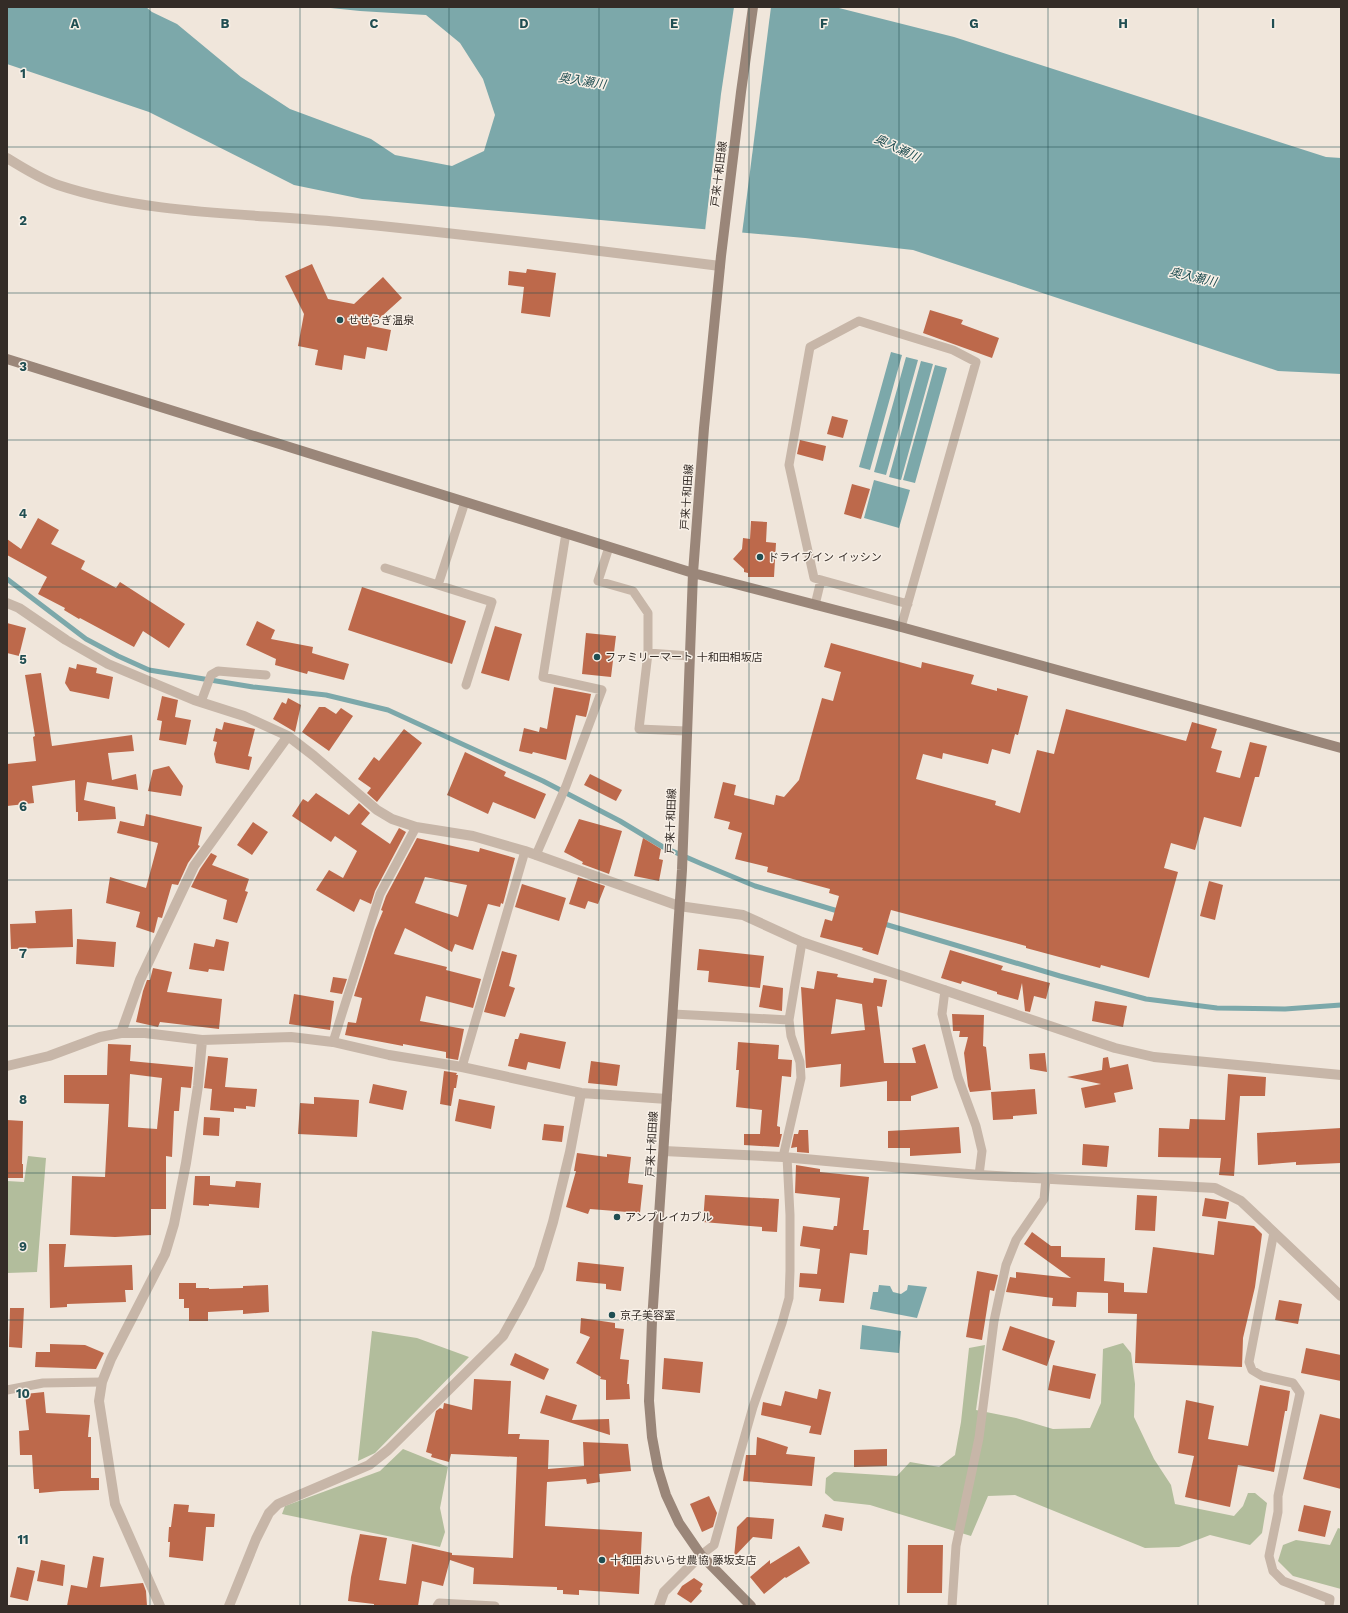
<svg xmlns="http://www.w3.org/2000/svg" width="1348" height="1613" viewBox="0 0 1348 1613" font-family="'Work Sans','Noto Sans JP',sans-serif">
	<rect width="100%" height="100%" fill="#f0e6db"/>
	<!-- green -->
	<path fill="#b2bd9c" d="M28,1156L46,1158L37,1272L7,1273V1181L24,1182Z
		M372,1331L417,1338L469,1357L375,1453L358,1461Z
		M1123,1343L1131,1353L1135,1384L1134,1417L1154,1459L1171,1485L1175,1504L1234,1516L1243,1506L1248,1493H1255L1267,1503L1262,1533L1250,1545L1210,1535L1179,1547L1145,1548L1015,1495L988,1496L971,1536L870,1505L834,1501L825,1493L826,1478L834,1472L897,1476L910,1462L939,1467L955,1455L961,1422L969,1348L985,1345L976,1410L1016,1418L1053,1429L1090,1428L1101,1403L1103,1349Z
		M403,1449L448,1467L440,1508L445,1532L440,1547L282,1514L285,1506L380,1471Z
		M1338,1528L1341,1529V1589L1293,1576L1278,1561L1283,1545L1296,1540L1330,1545Z"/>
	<!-- water -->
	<path fill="#7ca8aa" d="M7,7H146L152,12L177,24L241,77L290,109L371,139L395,155L452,166L484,151L495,115L483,79L460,43L426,15L360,11L321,7H835L954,37L1326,157L1341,158V374L1278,371L913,250L805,238L362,199L294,185L149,112L7,64Z
		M891,352L902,355L870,470L859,467Z
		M906,357L918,360L886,475L874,472Z
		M921,361L933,364L901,480L889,477Z
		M935,365L947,368L915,483L903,480Z
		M874,480L910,490L899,528L864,518Z
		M879,1285L890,1286L893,1292L901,1294L907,1290L908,1285L927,1287L917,1318L870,1309L873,1292H878Z
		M862,1325L901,1331L899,1353L860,1349Z"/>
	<!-- pier -->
	<path fill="#f0e6db" d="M734,7H771L742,234L705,231L721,94Z"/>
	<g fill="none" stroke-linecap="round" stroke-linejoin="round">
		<!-- stream -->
		<path stroke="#7ca8aa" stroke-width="5" d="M7,579L86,639L118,656L149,670L253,687L326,695L388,710L543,781L620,821L663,847L702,864L755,886L841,912
			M881,923L1060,976L1146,999L1217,1008L1285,1009L1341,1005"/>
	</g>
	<!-- building -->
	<path fill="#bd694b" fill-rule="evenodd" d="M312,264L328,299L354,304L383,277L402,298L371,326L391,330L387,351L367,347L365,359L344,355L342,370L315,365L318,350L298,346L304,314L285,276Z
		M527,269L556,273L550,317L521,313L524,287L508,285L509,271L526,273Z
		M930,310L963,320L961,324L999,338L992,358L923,333Z
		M832,416L848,420L843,438L827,434Z
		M800,440L826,446L823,461L797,454Z
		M852,484L870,489L861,519L844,514Z
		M38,518L59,530L51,544L85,561L81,569L116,588L120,582L185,624L169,648L143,631L134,647L80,618L79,619L64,610L65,608L38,594L47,577L7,555V539L21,549Z
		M751,521L767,522L766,542L776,543L774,577H748V573L744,572V569L733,559L742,549L743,538L750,539Z
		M362,587L466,621L452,664L348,630Z
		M257,621L275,630L271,639L313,647L312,653L349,664L344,680L308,671L307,674L275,665L276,659L246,645Z
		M7,623L26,628L19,656L7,653Z
		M495,626L522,634L509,681L481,673Z
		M586,633L616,636L611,677L582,674Z
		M831,643L921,668L922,662L974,675L971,684L997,691V688L1028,696L1018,735L1015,734L1010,754L992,749L988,764L943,753L942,759L923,754L916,779L996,801L995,805L1020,813L1037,750L1054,754L1066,709L1186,741L1192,722L1217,729L1211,748L1222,751L1216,772L1240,778L1250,742L1267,746L1259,777H1255L1241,827L1204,817L1195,850L1171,843L1164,868L1178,872L1149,978L1101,965L1100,968L1026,948V946L891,910L878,955L862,950L863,948L820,937L825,919L832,921L839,896L829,893L830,889L767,872L768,867L735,859L742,833L728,829L730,822L714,818L723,782L736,785L734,795L774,805L776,795L784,797L799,780L822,698L833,701L841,672L824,667Z
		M77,664L97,668L96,673L113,677L109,699L70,691L65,683L69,667L76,669Z
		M41,673L52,746L132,735L134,751L108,753L112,780L136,774L138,790L87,782L84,800L115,807L116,819L78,821V812H76L75,780L32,786L34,803L7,806V764L36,761L33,737L35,736L25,675Z
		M554,687L591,694L588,709L586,717L576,715L566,760L533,752L532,754L519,751L524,728L539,732L540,727L547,729Z
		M162,696L178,700L175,717L191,720L186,745L159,740L162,721L157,720Z
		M288,698L301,705L295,732L273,719L282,702L286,704Z
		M319,707H325L336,714L341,708L353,716L329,751L302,732Z
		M224,722L255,729L248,756L252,757L249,770L216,763L214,754L217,742L213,741L216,728L222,730Z
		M404,729L422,743L377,802L367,793L371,788L358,779L374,757L379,761Z
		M465,752L506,772L504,776L546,794L535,819L493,802L488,814L447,795Z
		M169,766L183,786L181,796L148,791L153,770Z
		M590,774L622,790L616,801L584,785Z
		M316,793L349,815L359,803L370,813L361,824L390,844L399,828L406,832L375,891L371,904L360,899L354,912L316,890L329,870L343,878L357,851L335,836L331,842L292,816L303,799L308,802Z
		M146,814L202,827L198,845L200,846L188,863L178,885L172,884L162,918L158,917L154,933L136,927L140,912L106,903L110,877L146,888L158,843L117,833L120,821L142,826H144Z
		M579,819L622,831L609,874L582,864L583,862L564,852Z
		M253,822L268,832L252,855L237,845Z
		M417,838L479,852L480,848L515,858L503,904L501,903L500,907L488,904L473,950L455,944L452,952L405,928L394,954L447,967L446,970L481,979L473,1008L426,996L420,1021L464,1029L458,1060L446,1058V1052L403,1044V1046L345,1035L348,1022L356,1023L362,998L354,996L375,930L383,911L381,910L386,896ZM425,877L467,885L458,917L415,903Z
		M643,838L661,849L659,859L663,860L659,881L634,876Z
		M211,853L217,856L212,865L249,879L245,891L248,892L237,923L223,919L227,900L191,887L200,869Z
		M578,877L605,886L598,904L588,901L585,909L569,904Z
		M1209,881L1223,885L1215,920L1200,916Z
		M522,884L566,898L559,921L515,907Z
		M72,909L73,947L11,949L10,924L36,923L35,911Z
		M77,939L116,942L114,967L76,964Z
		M216,939L229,942L224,971L209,969L208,972L189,969L194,943L214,947Z
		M699,949L764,956L760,988L708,982L709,971L697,970Z
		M950,950L1003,966L1001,970L1050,983L1046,999L1034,996L1030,1012L1025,1011L1022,983L1018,1000L997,994V992L962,981L961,984L941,978Z
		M502,951L517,955L509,986L515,988L505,1017L484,1012Z
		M153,968L172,972L167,992L222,999L219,1029L160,1022L158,1027L136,1022L143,991L147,980H150Z
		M817,971L838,974L837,977L873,983L874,978L887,980L882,1007L877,1006L884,1063H916L912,1048L925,1044L938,1088L911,1096V1101H887V1081L840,1087L841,1064L806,1068L801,987L814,989ZM836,999L862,1004L865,1030L831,1034Z
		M333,977L347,979L342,994L330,992Z
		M763,985L783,988L782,1011L759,1007Z
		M294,994L334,1001L330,1030L289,1024Z
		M1095,1001L1127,1006L1123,1027L1092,1021Z
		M952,1014L984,1015L983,1046L986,1047L991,1090L970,1092L968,1086L964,1053L968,1037H959L960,1031H953Z
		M520,1033L566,1042L560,1069L528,1062L526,1070L508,1066L515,1039H518Z
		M738,1042L779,1045L778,1059L792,1060L791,1077L782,1076L777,1126L780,1127V1134H782L779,1147L744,1145V1134H760L762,1110L736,1107L739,1070H736Z
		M108,1044L131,1045L130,1061L193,1067L191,1088L181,1087L179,1111H174L172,1157L166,1156V1209H151V1235L115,1237L70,1235L72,1176L105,1177L109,1104L64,1103V1075H107ZM130,1074L162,1078L157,1129L128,1127Z
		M1045,1053L1047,1072L1030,1069L1029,1054Z
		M208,1056L228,1058L225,1087L257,1089L255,1107L246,1106V1109L234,1108V1112L210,1110L212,1089L204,1088Z
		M1108,1057L1110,1068L1128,1064L1133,1089L1114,1093L1116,1102L1085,1108L1081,1088L1101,1084L1067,1077L1102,1070L1103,1058Z
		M591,1061L620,1065L617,1086L588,1083Z
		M444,1071L457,1073L456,1075H458L456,1088H454L451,1106L440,1104Z
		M1228,1074L1266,1077L1265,1096H1240L1234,1176L1219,1175L1221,1158L1158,1157L1159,1128L1189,1129L1190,1119L1225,1120Z
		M373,1084L407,1091L403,1110L369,1103Z
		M1035,1089L1037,1114L1013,1116V1119L993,1120L991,1092Z
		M314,1097L359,1100L357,1137L298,1134L300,1103L314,1104Z
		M459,1099L495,1106L491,1129L455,1121Z
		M204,1117L220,1118L219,1136L203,1135Z
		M7,1120L23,1121L22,1164H23V1178H7Z
		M544,1124L564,1126L562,1142L542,1140Z
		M959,1127L961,1153L910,1156V1148H888V1131Z
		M1341,1128V1163L1296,1165V1162L1258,1165L1257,1133Z
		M799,1130H808L809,1153L797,1152V1147L791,1148L794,1134H798Z
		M1083,1144L1109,1146L1107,1167L1082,1165Z
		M577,1153L607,1157V1154L631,1157L628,1183L643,1185L640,1213L590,1209L588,1214L566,1207L576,1171H574Z
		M796,1165L820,1169V1172L869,1177L863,1230H869L867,1255L850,1253L844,1303L819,1301L821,1289L799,1287L800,1273L817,1274L820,1249L800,1246L803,1226L833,1230L834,1226H837L840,1198L795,1193Z
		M195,1176H210V1185L235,1187L236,1181L261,1183L259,1208L209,1204V1206L193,1205Z
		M705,1195L779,1199L777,1232L762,1231V1227L703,1222Z
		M1137,1195L1157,1196L1155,1231L1135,1230Z
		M1205,1198L1229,1202L1226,1219L1202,1216Z
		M1218,1221L1254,1226L1262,1234L1255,1287L1243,1338L1242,1367L1135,1363L1137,1314L1108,1313V1293L1077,1292L1076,1307L1052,1306L1053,1298L1006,1292L1010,1277L1016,1278V1272L1071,1278L1024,1244L1032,1232L1051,1246H1061V1257L1105,1258L1104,1281L1124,1283V1292L1147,1293L1153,1247L1214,1255Z
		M49,1244H66L64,1267L132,1265L133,1290H125L126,1302L67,1304V1307L50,1308Z
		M578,1262L624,1267L621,1291L606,1289V1284L576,1281Z
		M977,1271L998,1275L994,1291L990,1290L982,1340L966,1337Z
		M179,1283H196V1288H209V1289L243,1288V1286L268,1285L269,1312L243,1314V1310L208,1312V1321H189V1308H184V1299H179Z
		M1279,1300L1302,1304L1298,1324L1275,1320Z
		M10,1308H24L22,1348L9,1347Z
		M581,1318L615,1323V1328L624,1329L620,1359L629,1360L627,1384H629L630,1399L606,1400V1380L600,1379L601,1377L576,1363L590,1337L580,1333Z
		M1010,1326L1055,1341L1047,1366L1002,1350Z
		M50,1344L85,1345L104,1353L96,1369L35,1367L36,1352H50Z
		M1306,1348L1341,1355V1381L1301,1373Z
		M515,1353L549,1369L544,1380L510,1365Z
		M664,1358L703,1362L700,1393L662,1389Z
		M1053,1365L1096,1374L1090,1399L1048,1390Z
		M474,1379L511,1381L508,1434H520L519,1439L549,1440L548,1469L584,1466L583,1442L628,1444L631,1471L599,1474L600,1482L587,1484L586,1479L547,1482L545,1526L642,1532L639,1594L579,1590V1595L563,1594V1590H557V1587L473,1584L474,1568L450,1560L443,1586L422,1581L418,1606H374V1604L348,1601L351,1577L360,1534L387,1538L379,1580L406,1584L412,1544L452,1553V1555L513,1558L517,1457L451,1454L449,1462L431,1457L432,1454L426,1452L436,1411L440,1408L443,1409L444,1403L472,1410Z
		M1260,1385L1290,1391L1287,1411H1285L1274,1472L1238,1465L1230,1507L1185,1497L1194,1456L1178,1453L1186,1400L1214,1406L1208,1439L1248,1446Z
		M819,1389L831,1392L821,1435L809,1433L811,1426L761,1415L763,1402L781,1406L785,1391L817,1399Z
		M44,1392L46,1413L90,1415L88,1437H91V1478H99V1490L61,1491L39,1493V1489H34L32,1455H20L19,1431L29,1430L25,1394Z
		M546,1395L577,1405L572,1420L609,1419L610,1435L540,1413Z
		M1320,1414L1341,1419V1489L1303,1479Z
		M757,1437L788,1447L786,1454L815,1457L812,1486L743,1481L746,1455H756Z
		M887,1449V1466L854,1467V1450Z
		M709,1496L717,1513L713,1527L702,1532L690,1504Z
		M174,1504L189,1505L188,1512L215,1514L214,1527H206L203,1561L169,1557L170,1542H168L169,1527H171Z
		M1304,1505L1331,1511L1325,1537L1298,1531Z
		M825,1514L844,1518L842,1531L822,1527Z
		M747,1517L774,1519L772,1539L753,1537L734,1557L737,1527Z
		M908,1545H943L942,1593H907Z
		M799,1546L810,1563L786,1578L785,1577L764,1594L750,1577L770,1560V1564Z
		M93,1556L104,1558L100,1587L143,1583L146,1591L147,1606H67L71,1585L87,1588Z
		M41,1560L65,1565L63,1586L37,1581Z
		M17,1567L35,1571L28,1601L10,1597Z
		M694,1578L703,1584L700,1589L702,1591L691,1603L677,1594L682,1586Z"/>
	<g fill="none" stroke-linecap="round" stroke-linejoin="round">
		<!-- lane -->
		<path stroke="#c7b6a8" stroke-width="9" d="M465,502L438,585L492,602L466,685
			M609,547L598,581L633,591L648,613V653
			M385,568L438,585
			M815,605L821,580
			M901,627L976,362L953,350L859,321L810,347L789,465L814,578L908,604
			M201,702L211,675L218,671L266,675
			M686,731L639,729L648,653L690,656
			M536,855L566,786L602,690L543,677L566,533
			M945,990L942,1014L958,1077L976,1126L982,1151L979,1175
			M673,1014L789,1020
			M333,1042L380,894L416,827
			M462,1067L525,851
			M783,1157L801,1078L800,1062L791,1036L789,1020L802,942
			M1274,1232L1249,1362L1252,1370L1262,1376L1293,1383L1300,1393L1278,1496V1512L1269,1556L1273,1571L1283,1581L1330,1599L1329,1606
			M7,1390L43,1383L102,1382
			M701,1555L714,1545L753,1407L782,1323L789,1298L790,1271V1215L787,1157
			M437,1606L439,1603L495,1606
			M952,1606L956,1546L979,1438L994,1321L1006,1265L1016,1240L1044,1199L1046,1179"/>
		<!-- street -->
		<path stroke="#c7b6a8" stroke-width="10" d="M7,158C23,168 41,179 58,185C149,215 246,213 340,222C467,234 594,250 720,266
			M7,603L19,608L66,640L108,664L194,700L244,716L288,736L314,756L377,810L392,819L416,827L473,836L525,851L679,906L743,915L802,942L1115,1048L1154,1057L1341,1075
			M121,1033L140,980L194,866L288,736
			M7,1066L49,1056L100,1037L121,1033H145L202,1040L291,1037L333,1042L389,1055L462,1067L581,1093L667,1099
			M664,1151L783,1157L979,1175L1215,1188L1241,1201L1341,1296
			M160,1606L115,1504L99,1401L102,1382L111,1359L165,1254L174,1224L186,1163L198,1086L202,1040
			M229,1606L256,1539L269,1513L278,1504L369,1465L388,1450L503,1336L522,1302L539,1268L553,1222L570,1152L581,1093
			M659,1606L664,1592L701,1555"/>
		<!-- secondary -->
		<path stroke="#9a8679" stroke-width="10" d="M7,359L693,573L901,627L1341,748
			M751,1606L701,1555L679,1523L666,1495L658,1469L652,1437L649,1401L652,1321L682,870L693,573L704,428L721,256L741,92L753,7"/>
	</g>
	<!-- grid -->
	<path fill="none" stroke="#204e52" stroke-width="1" stroke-opacity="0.55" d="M150,7V1606M300,7V1606M449,7V1606M599,7V1606M749,7V1606M899,7V1606M1048,7V1606M1198,7V1606M7,147H1341M7,293H1341M7,440H1341M7,587H1341M7,733H1341M7,880H1341M7,1026H1341M7,1173H1341M7,1320H1341M7,1466H1341"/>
	<!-- markers -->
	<g fill="#204e52" stroke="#f8f0e7" stroke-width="1.5">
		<circle cx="340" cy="320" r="4"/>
		<circle cx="760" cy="557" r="4"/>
		<circle cx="597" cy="657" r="4"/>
		<circle cx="617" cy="1217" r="4"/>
		<circle cx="612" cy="1315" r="4"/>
		<circle cx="602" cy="1560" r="4"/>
	</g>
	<g text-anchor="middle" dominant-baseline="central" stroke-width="3" stroke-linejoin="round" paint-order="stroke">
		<!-- street labels -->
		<g font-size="11" fill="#342c27" stroke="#f8f0e7">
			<text transform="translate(719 174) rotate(-83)">戸来十和田線</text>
			<text transform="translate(687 497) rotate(-86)">戸来十和田線</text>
			<text transform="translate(671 821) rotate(-88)">戸来十和田線</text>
			<text transform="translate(652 1144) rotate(-87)">戸来十和田線</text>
		</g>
		<!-- poi labels -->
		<g font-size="11" fill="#342c27" stroke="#f8f0e7" text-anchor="start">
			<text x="348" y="320">せせらぎ温泉</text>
			<text x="768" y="557">ドライブイン イッシン</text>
			<text x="605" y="657">ファミリーマート 十和田相坂店</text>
			<text x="625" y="1217">アンブレイカブル</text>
			<text x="620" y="1315">京子美容室</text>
			<text x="610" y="1560">十和田おいらせ農協 藤坂支店</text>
		</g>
		<!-- water labels -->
		<g font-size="12" font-style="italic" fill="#204e52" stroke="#f8f0e7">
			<text transform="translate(582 81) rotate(9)">奥入瀬川</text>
			<text transform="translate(897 148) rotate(25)">奥入瀬川</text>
			<text transform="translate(1193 277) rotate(13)">奥入瀬川</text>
		</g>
	</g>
	<g font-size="13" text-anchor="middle" font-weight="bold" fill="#204e52" stroke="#f8f0e7" stroke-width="3" stroke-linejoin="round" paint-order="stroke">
		<text x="75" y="28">A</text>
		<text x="225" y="28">B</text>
		<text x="374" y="28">C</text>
		<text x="524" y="28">D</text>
		<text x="674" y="28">E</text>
		<text x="824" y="28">F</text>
		<text x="974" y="28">G</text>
		<text x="1123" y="28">H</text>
		<text x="1273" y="28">I</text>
		<text x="23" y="78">1</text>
		<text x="23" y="225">2</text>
		<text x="23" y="371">3</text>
		<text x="23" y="518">4</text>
		<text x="23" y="664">5</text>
		<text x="23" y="811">6</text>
		<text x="23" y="958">7</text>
		<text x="23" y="1104">8</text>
		<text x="23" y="1251">9</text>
		<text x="23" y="1398">10</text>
		<text x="23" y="1544">11</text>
	</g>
	<!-- border -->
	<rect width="1348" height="1613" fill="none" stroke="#342c27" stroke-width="16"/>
</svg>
